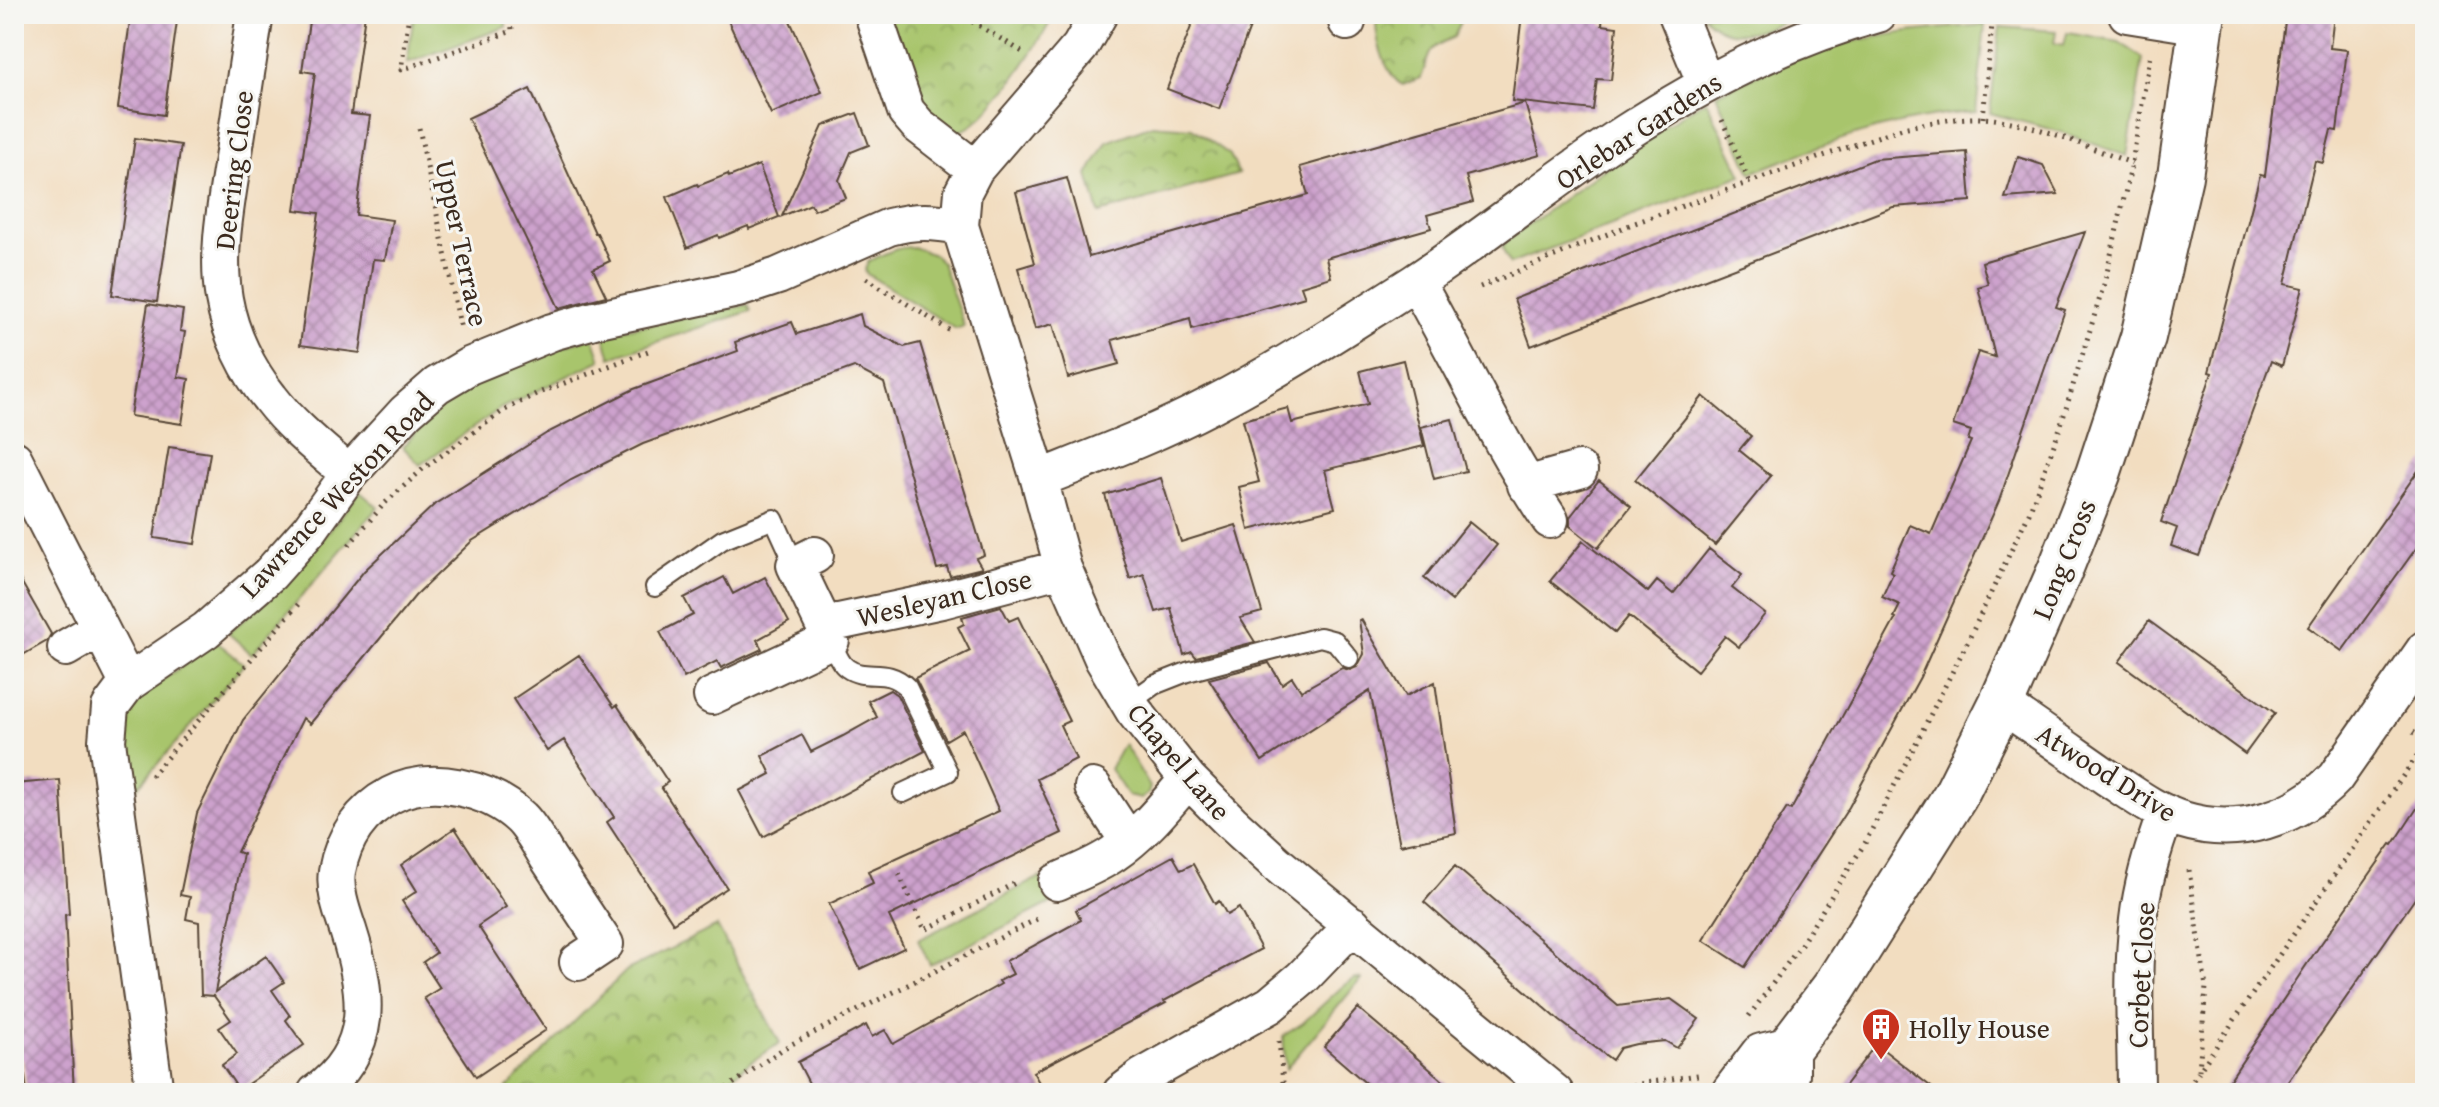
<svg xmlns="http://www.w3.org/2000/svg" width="2439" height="1107" viewBox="0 0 2439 1107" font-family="'Gentium Book Plus',serif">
	<defs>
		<pattern id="park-crowns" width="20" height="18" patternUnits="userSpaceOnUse" patternTransform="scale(2)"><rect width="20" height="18" fill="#a8c56c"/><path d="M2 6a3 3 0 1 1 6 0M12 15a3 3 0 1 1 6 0" fill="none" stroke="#8aa058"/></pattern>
		<pattern id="building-cross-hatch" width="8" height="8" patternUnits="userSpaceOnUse" patternTransform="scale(2)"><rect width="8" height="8" fill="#cda2cd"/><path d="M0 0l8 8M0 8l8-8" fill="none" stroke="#a884a6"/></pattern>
	</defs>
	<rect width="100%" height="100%" fill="#f6f6f2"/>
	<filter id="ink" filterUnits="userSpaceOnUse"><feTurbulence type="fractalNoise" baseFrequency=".0125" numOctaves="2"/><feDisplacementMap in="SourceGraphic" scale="16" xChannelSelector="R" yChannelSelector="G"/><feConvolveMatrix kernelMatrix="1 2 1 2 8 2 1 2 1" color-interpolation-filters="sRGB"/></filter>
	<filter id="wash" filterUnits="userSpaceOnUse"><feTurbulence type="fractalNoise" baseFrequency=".006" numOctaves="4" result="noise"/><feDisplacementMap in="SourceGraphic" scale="32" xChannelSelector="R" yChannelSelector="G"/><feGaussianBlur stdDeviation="1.8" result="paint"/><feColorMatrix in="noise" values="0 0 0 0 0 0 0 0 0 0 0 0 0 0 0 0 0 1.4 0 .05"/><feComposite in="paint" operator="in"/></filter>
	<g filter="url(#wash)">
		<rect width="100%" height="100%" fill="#f2ddc0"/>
		<!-- green -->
		<path fill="#a8c56c" stroke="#727845" stroke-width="2" d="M414,14H506V27L407,63Z
			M1702,14H1808C1771,25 1731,50 1702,14Z
			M1985,25L1976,112C1893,117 1827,143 1751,173L1716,94C1746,81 1776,64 1807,54C1865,35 1925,29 1985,25Z
			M2000,27L2056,31L2054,43L2064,45L2067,33L2119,42L2143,58L2127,156L2061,132L1990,113Z
			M1706,100L1742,175L1510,264L1502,248L1505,242L1648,137Z
			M913,247L934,255L942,263L964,326L956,329L867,274L865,269L868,262C883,254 896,247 913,247Z
			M748,305L750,311L611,357L603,333Z
			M593,336L601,360L501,408L420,465L403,447C419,429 435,409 456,395C497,366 546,353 593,336Z
			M360,492L378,507L252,654L228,633L278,591L305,561Z
			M217,642L244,664L128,798L122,724L139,696Z
			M1124,744L1150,787L1148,794L1141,799L1128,796L1110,769Z
			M1040,877L1053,902L930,965L918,940Z
			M1355,978L1361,979L1286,1069L1283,1036L1303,1023L1344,985Z"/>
		<!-- park -->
		<path fill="url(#park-crowns)" stroke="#727845" stroke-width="2" d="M887,14H1055C1042,37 984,134 956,131C942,129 927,109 919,98Z
			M1378,14H1464V15L1454,37C1425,49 1431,52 1421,78L1403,85C1386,78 1371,31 1378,14Z
			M1152,125L1192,128L1230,155L1239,174L1099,213L1088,175L1107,142Z
			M717,926L780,1043L749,1063L712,1093H509L506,1089L627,970Z"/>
		<g id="blocks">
			<!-- building -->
			<path fill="url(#building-cross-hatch)" d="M131,14H178L164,115L118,108Z
				M310,14H365L351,114L370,116L356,215L392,220L385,260L373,259L360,353L300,345L319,213L295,210L315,73L302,71Z
				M725,14H787L822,92L771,114Z
				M1196,14H1255L1219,109L1167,89Z
				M1522,14H1603L1602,25L1617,27L1611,80L1597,79L1593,110L1512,101Z
				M2286,14H2334L2330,48L2347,50L2337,131L2331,130L2323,163L2315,161L2285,284L2303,288L2282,366L2271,361L2199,556L2171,546L2177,528L2161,522L2212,373L2209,372L2260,175L2265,176Z
				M530,89L595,233H597L610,261L593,269L606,296L559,308L468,118Z
				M1525,103L1540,155L1466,176L1473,202L1427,215L1431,228L1326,258L1331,277L1301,286L1305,297L1192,329L1190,318L1112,340L1119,364L1068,378L1053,324L1035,329L1018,268L1035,263L1016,192L1067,178L1089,257L1308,195L1300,167Z
				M857,113L869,145L851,152L839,180L846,198L814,210L811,204L782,216L823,126Z
				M135,138L181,145L157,302L112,295Z
				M1967,152L1971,201L1893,207L1531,346L1514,299L1875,159Z
				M2018,157L2043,165L2058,194L2005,198Z
				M759,165L779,217L749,229L748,226L719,238L718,235L687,248L667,197L697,184L698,186L728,174L729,177Z
				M2085,232L2056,307L2065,310L1999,501L1920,677L1849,807L1745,967L1703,940L1787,808L1791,810L1896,618L1894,617L1900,605L1882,597L1893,573L1890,571L1910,525L1931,534L1971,441L1968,440L1971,431L1953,425L1978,352L1995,357L1978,287L1988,284L1982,262Z
				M148,304L183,310L180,331L185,332L178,377L189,379L182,424L130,416Z
				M860,314L863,326L904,347L920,343L984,555L976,558L982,568L950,576L947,567L937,569L884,383L854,367L643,444L571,480L472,541L415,596L310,724L303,718L237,852L243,854L215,992L266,956L284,982L272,990L290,1016L286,1020L304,1045L239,1090L222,1065L237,1054L219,1028L231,1020L214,996L201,995L199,922L186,919L190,897L180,895L197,813L243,720L364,571L435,504L547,433L634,389L738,351L735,342L792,322L797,334Z
				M1403,360L1424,446L1325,470L1335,508L1249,530L1239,487L1259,482L1243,420L1288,408L1292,423L1368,404L1360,371Z
				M1703,396L1751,436L1739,450L1771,476L1715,545L1635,480Z
				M1452,419L1466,471L1434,479L1421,427Z
				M169,447L210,453L195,544L154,538Z
				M2425,461V536L2342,651L2308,627Z
				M1161,478L1181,542L1236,525L1262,612L1240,618L1255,642L1196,657L1192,652L1184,655L1171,608L1156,612L1144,574L1130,579L1105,495Z
				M1599,480L1631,506L1598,548L1570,526V517Z
				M1469,522L1497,545L1452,601L1424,578Z
				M1583,541L1648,592L1657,581L1673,594L1709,549L1742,575L1732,588L1765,614L1739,647L1725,636L1697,671L1629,616L1615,633L1550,581Z
				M14,569L51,634L47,641L14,660Z
				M724,577L733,594L765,577L789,622L757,640L762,649L721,668L717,661L684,678L660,632L693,615L684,598Z
				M1001,606L1009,621L1018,617L1069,721L1060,725L1076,759L1037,779L1062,833L889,916L904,948L860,969L829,904L873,883L868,871L999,811L963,730L946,740L915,678L970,651L958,627L964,624L962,617Z
				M1361,619L1406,696L1435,682L1456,833L1400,845L1370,691L1262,761L1209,679L1269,663L1282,684L1292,677L1301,691L1342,668L1350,670L1357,667L1364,654L1359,620Z
				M2149,621L2275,713L2245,754L2119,662Z
				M579,655L614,707L617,705L668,782L661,787L727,888L673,923L607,822L614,817L564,740L547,751L513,699Z
				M890,690L897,695L925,751L763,837L739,791L771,774L762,756L802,735L811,752L843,736L877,717L868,701Z
				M60,780L69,914L65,915L74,1093H27L23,1059L20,1060L14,923V784Z
				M2425,796V884L2280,1093H2221L2309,961L2391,844L2393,845Z
				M455,828L506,907L478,926L546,1030L476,1077L424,998L440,988L423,962L436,953L402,901L417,891L401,865Z
				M1173,856L1181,870L1193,864L1215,904L1219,901L1227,915L1239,908L1261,949L1164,1001L1166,1003L1033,1072L1045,1093H814L798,1062L866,1025L872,1037L885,1030L893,1044L1001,984L999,981L1013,974L1006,961L1081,920L1076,910Z
				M1455,866L1618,1006L1671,999L1699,1019L1677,1048L1665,1041L1636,1044L1620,1048L1612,1060L1560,1021L1424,902Z
				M1358,1008L1417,1058L1457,1093H1377L1324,1047Z
				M1876,1044L1939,1093H1839Z"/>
		</g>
	</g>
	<g filter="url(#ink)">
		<use href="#blocks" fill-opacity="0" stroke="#564536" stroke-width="2"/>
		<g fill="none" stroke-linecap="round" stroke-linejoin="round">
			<!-- lane casing -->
			<g stroke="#564536" stroke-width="22">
				<path id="lane" d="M655,587L722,540L774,519L795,565
					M831,640C835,649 839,663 847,668C866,682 886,666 907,687L948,772L903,793
					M1129,703L1154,685L1187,672L1320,637L1335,641L1349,658"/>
			</g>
			<!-- street casing -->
			<g stroke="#564536" stroke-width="40">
				<path id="street" d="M255,14C248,62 240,111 233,159C226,205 216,253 224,299C230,334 248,371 270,398C292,427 322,450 349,474
					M873,14L906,111L918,125L975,169
					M1099,14L1080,47L975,169L963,192L960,226L1039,479L1063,568L1103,659L1134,711L1188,779L1231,822L1277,864L1555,1093
					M1677,14L1706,84
					M2127,14L2202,26
					M1347,22L1349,14
					M1416,282C1461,361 1499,444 1550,520
					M14,459L128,683
					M1039,479C1097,456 1156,434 1211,405C1281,369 1348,325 1414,283C1487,235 1554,179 1627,132C1706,81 1787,39 1878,14
					M1526,485L1579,470
					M824,625L942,600L1063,568
					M66,648L100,628
					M712,696L831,640L795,565L815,555
					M2001,704C2037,728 2072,753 2108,778C2131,793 2156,812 2183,820C2238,837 2296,819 2335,778L2425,649
					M1093,787L1129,842
					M1057,882C1076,873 1096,866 1113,854C1143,834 1165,806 1188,779
					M155,1093L107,741L110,707L128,683L206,630L270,574L310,529L349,474L406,412L437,385L469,366L552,332L594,320L738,289L778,276L889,227C915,220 934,221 960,226
					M316,1093C376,1049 368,993 348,930C342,912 334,890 337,871C343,838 361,811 391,795C431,774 489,788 521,818C532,829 540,845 548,858C567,887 586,916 605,944L578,962
					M1121,1093L1142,1077L1270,1005L1302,978L1353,925
					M2136,1093C2136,1036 2131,977 2138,920C2142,884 2153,848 2166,813"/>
			</g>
			<!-- secondary casing -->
			<g stroke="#564536" stroke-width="48">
				<path id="secondary" d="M1734,1093L1762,1056L1787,1050
					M1774,1093L1787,1075V1050L1834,988L1955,796L2001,704L2060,570L2098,474L2143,337L2180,176L2203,14"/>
			</g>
			<!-- path -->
			<path stroke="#564536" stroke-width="5" stroke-dasharray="2 6" stroke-linecap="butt" d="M409,14L401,70L512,31L511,14
				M969,14L973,22L1026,54
				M1983,118L1993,14
				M1722,120L1749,181
				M419,128L461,330
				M866,278L952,332
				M1480,287L1632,224L1902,128C1928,123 1956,117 1982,118C2033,121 2085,147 2132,163
				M349,545L384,504L424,468L503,411L536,394L648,351
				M2413,732L2425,740
				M151,776L301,601
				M2189,870L2206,987L2199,1070
				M899,874L925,930L1019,881
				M1749,1016L1798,949L1865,843L1968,641L2029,513L2060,428L2105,281L2132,163L2150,57
				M1279,1041L1284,1093
				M1593,1091L1698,1075
				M720,1093L784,1048L1041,917
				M2184,1093L2425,744"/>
			<!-- lane -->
			<use href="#lane" stroke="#fff" stroke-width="18"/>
			<!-- street -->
			<use href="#street" stroke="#fff" stroke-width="36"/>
			<!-- secondary -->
			<use href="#secondary" stroke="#fff" stroke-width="44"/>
		</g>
	</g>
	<!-- icons -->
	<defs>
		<g id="building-pin" transform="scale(2)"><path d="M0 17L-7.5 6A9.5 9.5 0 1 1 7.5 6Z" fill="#c8321e" stroke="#f6f6f2"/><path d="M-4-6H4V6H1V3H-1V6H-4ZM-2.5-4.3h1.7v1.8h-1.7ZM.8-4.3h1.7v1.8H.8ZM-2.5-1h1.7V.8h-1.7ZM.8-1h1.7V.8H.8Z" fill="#fff"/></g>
	</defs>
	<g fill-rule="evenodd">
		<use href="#building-pin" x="1881" y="1027"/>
	</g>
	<g text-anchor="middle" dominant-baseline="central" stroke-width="6" stroke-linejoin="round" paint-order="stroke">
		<!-- street labels -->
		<g font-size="28" fill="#3b2a1e" stroke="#f6f6f2">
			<text transform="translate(1638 130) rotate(-33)">Orlebar Gardens</text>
			<text transform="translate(233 170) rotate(-83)">Deering Close</text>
			<text transform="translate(463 243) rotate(78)">Upper Terrace</text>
			<text transform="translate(336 494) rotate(-47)">Lawrence Weston Road</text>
			<text transform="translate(2063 559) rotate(-68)">Long Cross</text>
			<text transform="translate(944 597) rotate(-13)">Wesleyan Close</text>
			<text transform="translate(1180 761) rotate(50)">Chapel Lane</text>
			<text transform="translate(2107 772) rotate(32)">Atwood Drive</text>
			<text transform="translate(2140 975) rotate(-87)">Corbet Close</text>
		</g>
		<!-- poi labels -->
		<g font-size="28" fill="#3b2a1e" stroke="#f6f6f2" text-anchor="start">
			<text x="1909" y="1027">Holly House</text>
		</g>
	</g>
	<!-- margin -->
	<rect width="2439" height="1107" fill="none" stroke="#f6f6f2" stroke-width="48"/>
</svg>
